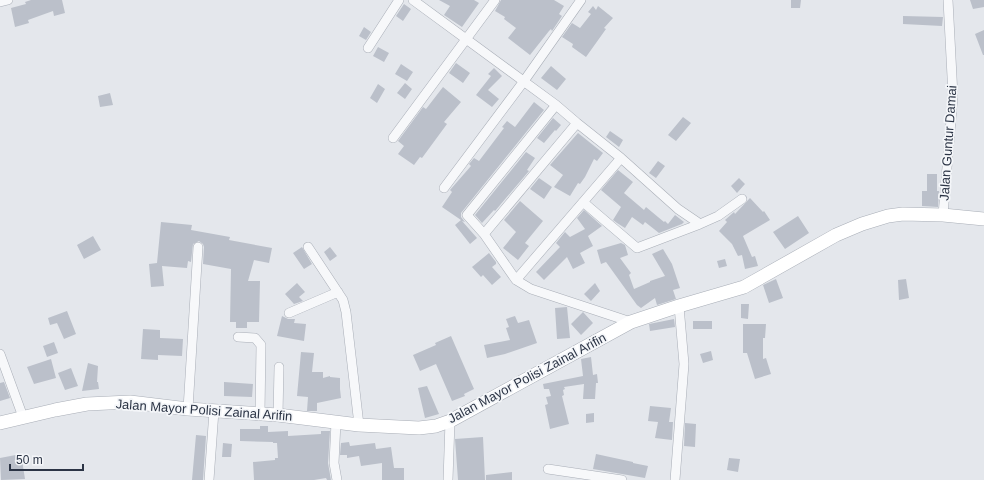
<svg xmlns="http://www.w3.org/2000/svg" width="984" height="480" viewBox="0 0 984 480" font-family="Arial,sans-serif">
	<rect width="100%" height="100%" fill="#e4e7ec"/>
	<!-- building -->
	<path fill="#bbc0ca" d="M31,0H62L65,13L54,16L53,11L28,20L29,23L15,27L11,8L26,4L25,2Z
		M439,0H474L479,3L462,27L444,15L450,6Z
		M501,0H554L564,6L559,14L562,16L552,31L551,29L549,31L530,55L508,38L516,28L504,19L505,17L495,11Z
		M791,0H801L800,8H791Z
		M970,0H984V7L973,9Z
		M404,4L411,9L403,21L396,16Z
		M593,6L596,10L598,6L613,18L604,28L606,29L586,57L572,47L573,44L562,37L572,23L580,28L591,14L588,12Z
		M903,16L943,17L942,26L903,24Z
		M364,27L371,32L366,40L359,36Z
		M984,30V55H983L975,34Z
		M378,47L389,53L384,62L373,56Z
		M456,63L470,73L463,83L449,73Z
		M401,64L413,72L407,81L395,74Z
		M551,66L566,79L557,90L541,78Z
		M494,68L502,76L488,90L499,99L492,107L476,95L491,76L488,74Z
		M405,83L412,89L405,99L397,93Z
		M378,84L385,89L377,103L370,98Z
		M443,87L461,102L444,122L447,124L422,158L420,157L414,165L398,154L404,146L398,141L423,107L426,109Z
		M110,93L113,105L100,107L98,96Z
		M534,102L544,110L461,213V217L465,222L462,221L477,238L470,244L455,225L461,220L442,207L452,192L450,190L471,166L469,164L474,158L479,161L504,128L502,127L507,121L515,127Z
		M683,117L691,123L676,141L668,135Z
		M553,118L561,125L556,131L555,130L544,143L537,138Z
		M610,131L623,140L619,147L606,137Z
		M578,133L603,153L597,161L594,159L585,177L580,184L578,183L570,196L554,187L563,175L550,165Z
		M526,152L535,158L527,170L529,171L495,211L494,210L482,223L475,215Z
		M658,161L665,166L656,178L649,173Z
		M618,170L633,182L624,193L644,210L646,207L664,222L665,221L668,224L675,215L684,222L682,224L659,233L645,222L643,225L632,217L625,228L617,223L613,220L621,207L601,190Z
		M927,174H937V191H939L938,207L922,206V191H927Z
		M539,178L552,187L544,199L530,189Z
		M739,178L745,184L737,193L731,186Z
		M750,198L763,212L764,211L770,220L743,236L752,257L755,256L758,266L745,269L742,255L738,256L732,244L719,231L727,222L725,220L734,212L735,214Z
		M520,201L543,221L525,243L529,246L518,260L503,248L516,232L504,220Z
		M584,210L602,226L588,236L593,246L580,253L585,263L573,269L567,257L544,280L536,272L560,247L556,243L565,232L570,237L585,229L577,218Z
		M798,216L809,233L785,249L773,232Z
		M161,222L192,225L191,230L230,237L229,240L272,248L269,263L254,260L248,281H260L259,322H247V328H236V322H230L231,269L203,264L204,247L203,244L199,241L193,244L191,262L188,261L187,268L162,266L164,286L151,287L149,264L157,263Z
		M93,236L101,250L84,259L77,245Z
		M621,243L625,245L628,255L620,258L631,273L629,275L634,289L650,282V281L665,276L652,254L663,249L672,264L680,288L673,290L676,299L657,305L655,298L641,308L637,305L606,262L601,264L597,250Z
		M302,247L312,264L304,269L293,253Z
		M330,247L337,256L330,261L324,252Z
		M489,253L496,262V264L492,267L501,277L492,285L483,275L481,277L472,267Z
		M725,259L727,266L719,268L717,261Z
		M776,279L783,298L769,303L763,285Z
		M906,279L909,298L899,300L898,280Z
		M297,283L305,292L299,297L303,301L294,304L285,294Z
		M595,283L600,291L591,301L584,294Z
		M741,304H749L748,319L741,318Z
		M567,307L570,338L557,339L555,308Z
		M67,311L76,334L64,339L57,323L50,325L48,318Z
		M583,312L593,323L581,335L571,324Z
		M282,316L288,319H295L294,323L306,324L304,341L277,336Z
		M515,316L518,323L529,320L537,343L505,354L487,358L484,345L510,340L506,328L509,327L506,319Z
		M674,319L675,327L650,331L649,324Z
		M693,321H712V329H693Z
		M743,324H766L765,338H763V359L766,358L771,374L755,379L747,353H743Z
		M143,329L160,330V338L183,339L182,356L158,355V360L141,359Z
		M451,336L474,389L464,394L465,396L452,401L436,364L420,371L413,355L436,345L435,343Z
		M54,342L58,353L47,357L43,346Z
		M711,351L713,360L703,363L700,354Z
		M301,352L314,353L312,372H323V378L330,376V377L340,378V389L341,398L317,403V411H307L308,397L297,396Z
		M591,357L593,375L597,374L598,383H596L595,399H583L584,384L564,387L565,389L563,390L564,395L562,396L569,424L550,429L545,405L548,404L546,397L551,396L549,389H544L543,384L583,376L581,359Z
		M51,359L56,378L34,384L27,367Z
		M88,363L98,366L97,382H98L99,389L82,391Z
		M71,368L78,386L65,390L58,373Z
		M4,382L10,398L0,401V383Z
		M224,382L253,384L252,397L224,396Z
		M427,386L439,414L425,418L418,388Z
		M650,406L671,408L669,422H673L672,440L655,438L658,422L648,421Z
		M594,413V422L586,423V414Z
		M685,423L696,424L695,447L684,446Z
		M260,426H268V432L288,431V436L321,434V431H330L328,463L331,480H327L326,478L314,480H254L253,462L275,460V458H278L277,443H273V442L240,441V429H260Z
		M196,435L206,436L203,480H192Z
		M483,437L485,480H458L455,439Z
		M349,442L350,446L375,443L376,449L391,447L394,468H404V480H382V463L361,466L359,456L347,458V455H340L341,443Z
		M223,443L232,444L231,457H222Z
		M21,454L25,479L1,480L0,458Z
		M596,454L633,462V463L648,466L645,478L593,469Z
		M729,458L740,459L738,472L727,470Z
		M512,472V480H486V475Z"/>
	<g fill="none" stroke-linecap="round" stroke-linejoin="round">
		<!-- street casing -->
		<g stroke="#a9aeb7" stroke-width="10">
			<path id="street" d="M413,0L556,105L577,123L621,158L516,280L531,289L631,322
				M0,2L8,0
				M368,48L399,0
				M393,138L495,0
				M621,158L678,209L700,224
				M444,188L524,81L581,0
				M583,202L637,248L700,224L718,216L742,199
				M943,215L953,96L948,0
				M484,234L577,123
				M308,247L343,300L346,312L359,425
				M516,280L484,234L467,215L556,105
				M289,313L338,292
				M238,337L255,338L261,345L260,413
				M0,354L23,417
				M188,409L198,247
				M278,415L279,367
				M336,422L334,463L337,480
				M548,469L622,480
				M209,480L214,411
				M448,480L450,421
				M675,480L684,364L679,306"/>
		</g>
		<!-- secondary casing -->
		<g stroke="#a9aeb7" stroke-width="14">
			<path id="secondary" d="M0,423L55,410L87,404L130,402L188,409L278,415L359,425L419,428L436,426L450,421L631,322L679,306L744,287L836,235L862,224L888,216L903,214L943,215L984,219"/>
		</g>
		<!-- street -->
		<use href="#street" stroke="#f7f8fa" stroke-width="9"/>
		<!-- secondary -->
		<use href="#secondary" stroke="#fff" stroke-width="13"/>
	</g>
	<g text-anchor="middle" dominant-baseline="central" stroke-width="3.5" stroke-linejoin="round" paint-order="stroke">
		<!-- street labels -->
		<g font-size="13" fill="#2b3445" stroke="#f4f6f9">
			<text transform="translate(948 143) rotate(-86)">Jalan Guntur Damai</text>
			<text transform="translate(527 378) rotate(-28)">Jalan Mayor Polisi Zainal Arifin</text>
			<text transform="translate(204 410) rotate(4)">Jalan Mayor Polisi Zainal Arifin</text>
		</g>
	</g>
	<!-- scale -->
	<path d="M10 464v6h73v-6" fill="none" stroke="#2b3445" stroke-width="2"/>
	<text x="16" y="464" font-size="12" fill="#2b3445" stroke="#f4f6f9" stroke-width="3" paint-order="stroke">50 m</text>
</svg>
